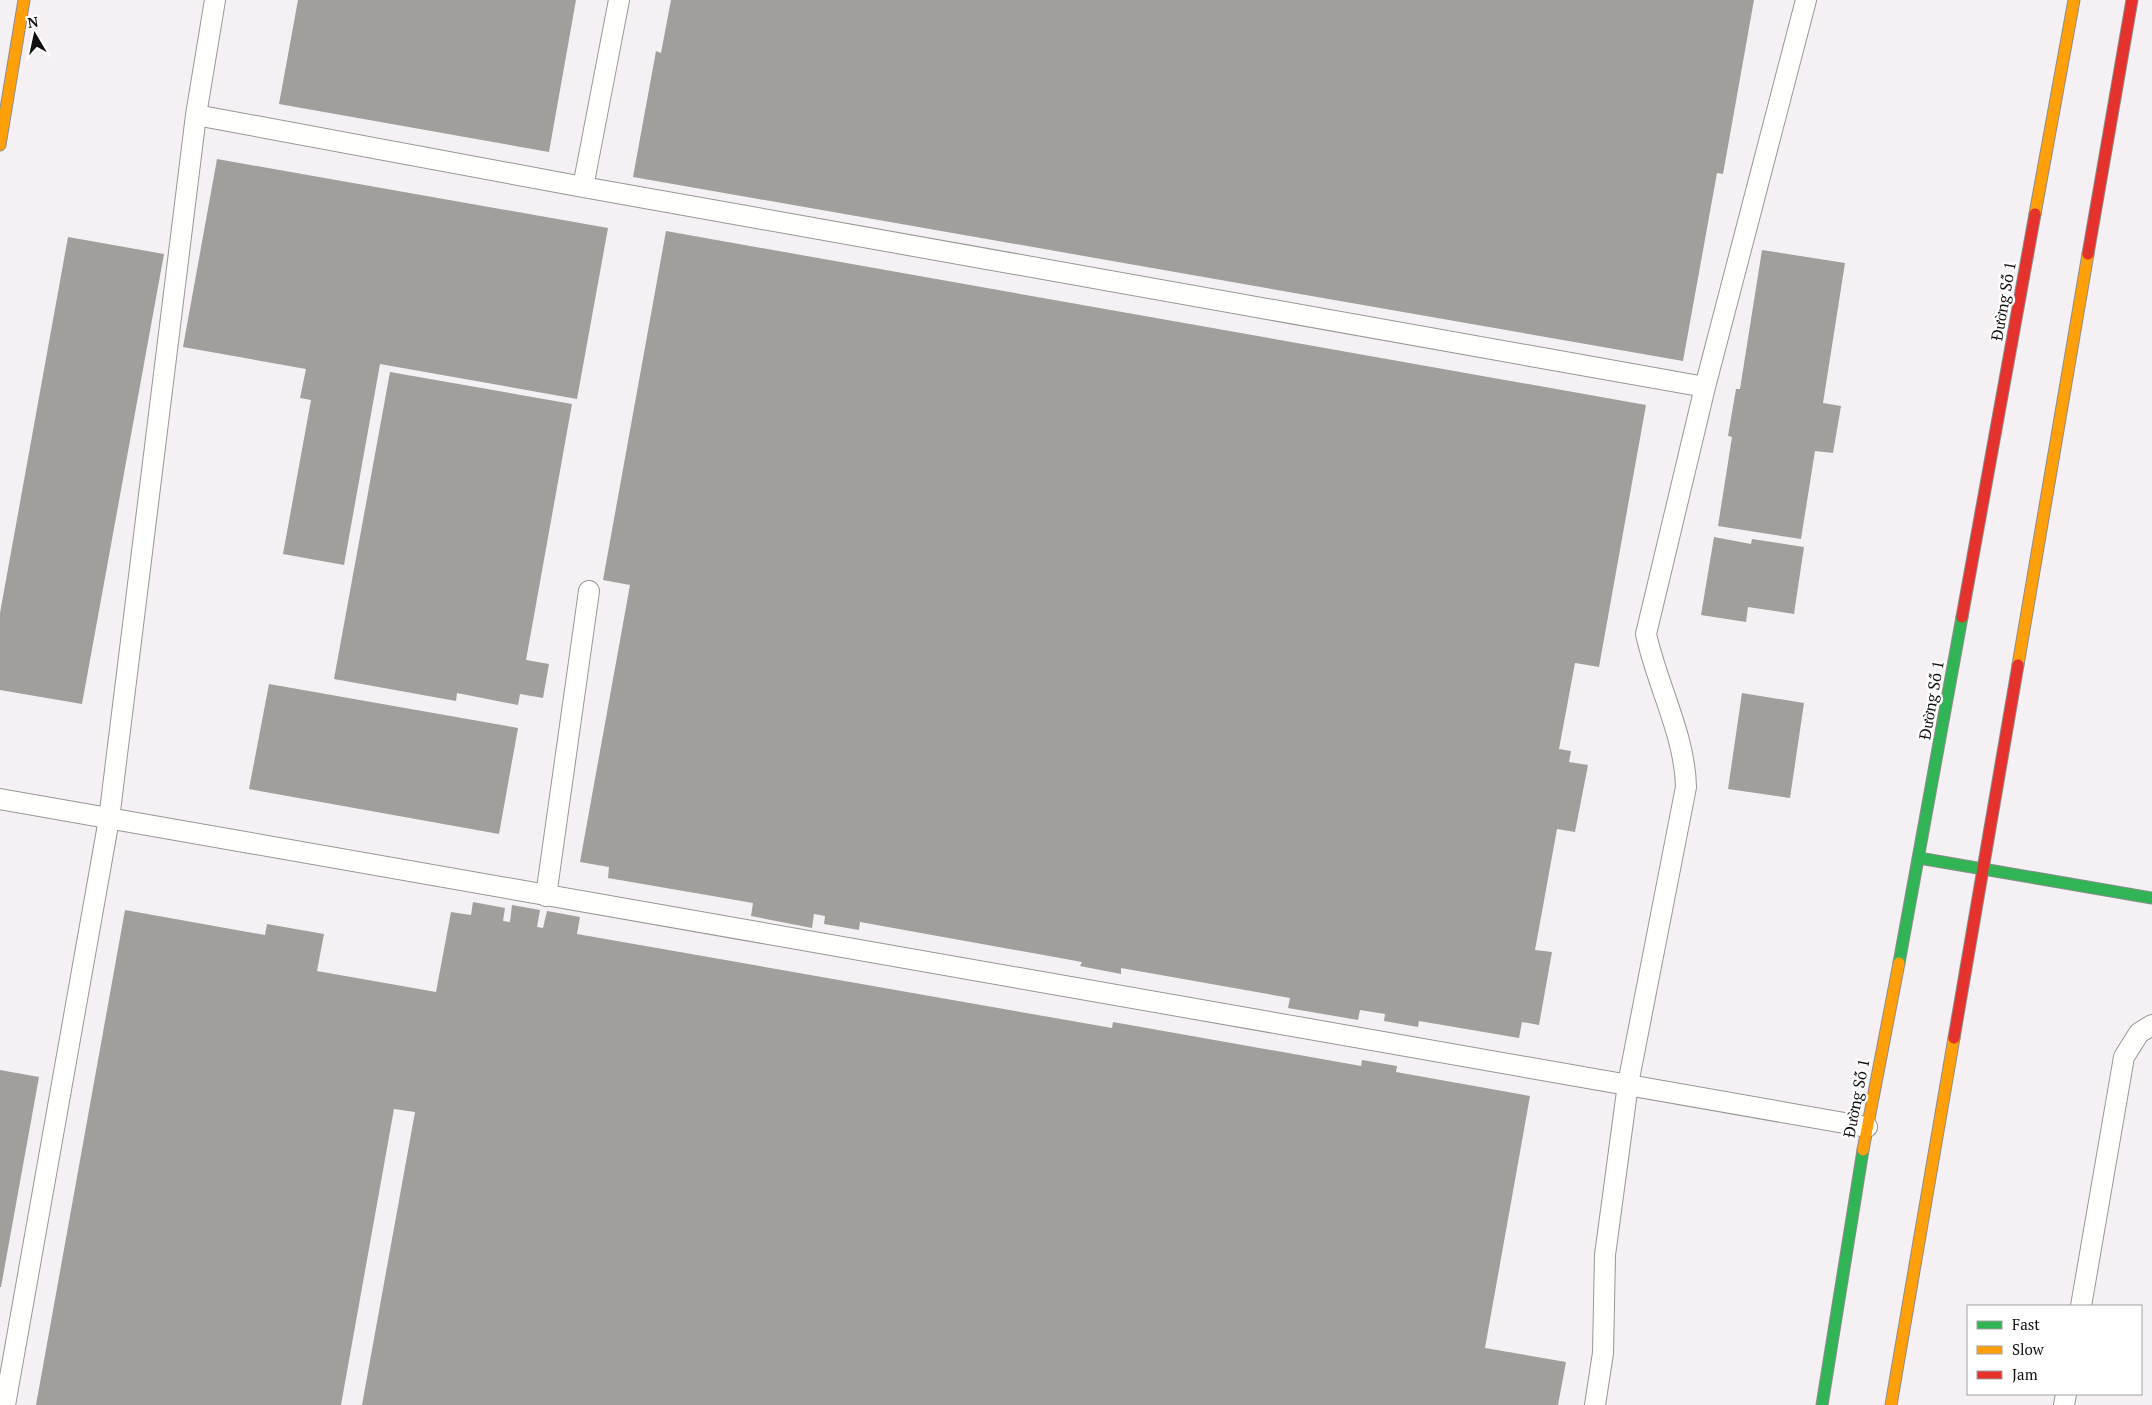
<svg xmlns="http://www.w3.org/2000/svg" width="2152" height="1405" viewBox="0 0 2152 1405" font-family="'PT Serif',serif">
	<rect width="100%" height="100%" fill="#fdfcf7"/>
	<!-- industrial -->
	<path fill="#f5f0f3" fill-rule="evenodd" d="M0,0H2152V1405H0ZM1968,1306H2141V1394H1968Z"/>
	<!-- building -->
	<path fill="#a19f9c" d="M298,0H576L549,152L279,104Z
		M671,0H1754L1723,174L1717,173L1683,361L633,177L656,51L661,53Z
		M217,159L608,228L577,399L380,364L344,565L283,554L311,400L300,398L306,369L183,347Z
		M666,231L1646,405L1599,667L1575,663L1559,749L1571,751L1569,762L1588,765L1575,832L1557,829L1535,950L1552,952L1539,1025L1522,1022L1519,1038L1419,1021L1418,1027L1384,1021L1385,1014L1360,1010L1358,1020L1288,1008L1290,998L1121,968V974L1080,966L1082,962L860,922L859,930L824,924L825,916L814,914L812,928L751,916L753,903L608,878L609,867L580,862L630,585L603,580Z
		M68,237L164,254L82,704L0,690V613Z
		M1762,250L1845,263L1823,403L1841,406L1833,453L1815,451L1801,539L1718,526L1732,437L1728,436L1736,389H1740Z
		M390,372L572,404L526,660L549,664L543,698L520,694L518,705L457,693L456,701L334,679Z
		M1714,537L1751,544L1752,539L1804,547L1794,614L1748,607L1746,622L1701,615Z
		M269,684L518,728L499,834L249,789Z
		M1742,693L1804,703L1790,798L1728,789Z
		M473,902L505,908L503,921L510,922L512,905L540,910L537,927L543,928L547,911L580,917L577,934L1112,1028L1113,1022L1361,1066L1362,1060L1397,1066L1396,1072L1530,1096L1485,1348L1566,1362L1558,1405H362L415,1112L394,1109L341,1405H36L125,910L265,935L267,924L324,934L317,971L436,992L451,912L471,915Z
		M0,1070L39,1077L1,1287H0Z"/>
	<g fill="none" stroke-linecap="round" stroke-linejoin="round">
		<!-- lane casing -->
		<g stroke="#979795" stroke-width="22">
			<path id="lane" d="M196,115L583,187L619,0
				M583,187L1705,387
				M0,799L1867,1127
				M546,896L589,591
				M2081,1306L2124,1057L2139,1033L2152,1025
				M5,1405L109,819L196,115L215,0
				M1595,1405L1603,1353L1605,1255L1628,1084L1686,787C1685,735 1657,685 1646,634L1705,387L1806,0
				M2064,1405L2066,1394"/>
		</g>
		<!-- fast casing -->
		<g stroke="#8e8d8b" stroke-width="13">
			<path id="fast" d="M1919,858L2152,898
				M1899,963L1962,617
				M1822,1405L1863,1150"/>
		</g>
		<!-- slow casing -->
		<g stroke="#8e8d8b" stroke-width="13">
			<path id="slow" d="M0,145L24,0
				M2035,214L2074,0
				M2018,665L2088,254
				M1863,1150L1899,963
				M1891,1405L1954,1038"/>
		</g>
		<!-- jam casing -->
		<g stroke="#8e8d8b" stroke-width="13">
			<path id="jam" d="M2088,254L2132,0
				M1962,617L2035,214
				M1954,1038L2018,665"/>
		</g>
		<!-- lane -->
		<use href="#lane" stroke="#fffffe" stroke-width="20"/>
		<!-- fast -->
		<use href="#fast" stroke="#30b455" stroke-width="11"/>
		<!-- slow -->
		<use href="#slow" stroke="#ff9f0a" stroke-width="11"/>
		<!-- jam -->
		<use href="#jam" stroke="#e5322d" stroke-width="11"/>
	</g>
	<g text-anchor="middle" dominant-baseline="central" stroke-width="5" stroke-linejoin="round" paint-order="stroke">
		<!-- street labels -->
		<g font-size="16" fill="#111" stroke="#fff">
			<text transform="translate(2003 301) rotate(-80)">Đường Số 1</text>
			<text transform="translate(1931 700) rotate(-80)">Đường Số 1</text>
			<text transform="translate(1856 1098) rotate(-79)">Đường Số 1</text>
		</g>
	</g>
	<!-- legend -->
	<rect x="1967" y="1305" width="175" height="90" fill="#ffffff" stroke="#a0a0a0"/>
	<rect x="1977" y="1321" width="25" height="8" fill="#30b455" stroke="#a0a0a0"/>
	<text x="2012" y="1330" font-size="15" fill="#111111">Fast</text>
	<rect x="1977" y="1346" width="25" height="8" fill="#ff9f0a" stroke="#a0a0a0"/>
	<text x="2012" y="1355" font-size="15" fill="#111111">Slow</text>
	<rect x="1977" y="1371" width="25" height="8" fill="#e5322d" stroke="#a0a0a0"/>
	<text x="2012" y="1380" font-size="15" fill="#111111">Jam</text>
	<!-- north arrow -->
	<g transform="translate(35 35) rotate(351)" stroke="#ffffff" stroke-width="4" paint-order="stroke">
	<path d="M0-4L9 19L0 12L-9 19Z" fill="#111111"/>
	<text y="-8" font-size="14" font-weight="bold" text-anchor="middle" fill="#111111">N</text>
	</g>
</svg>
